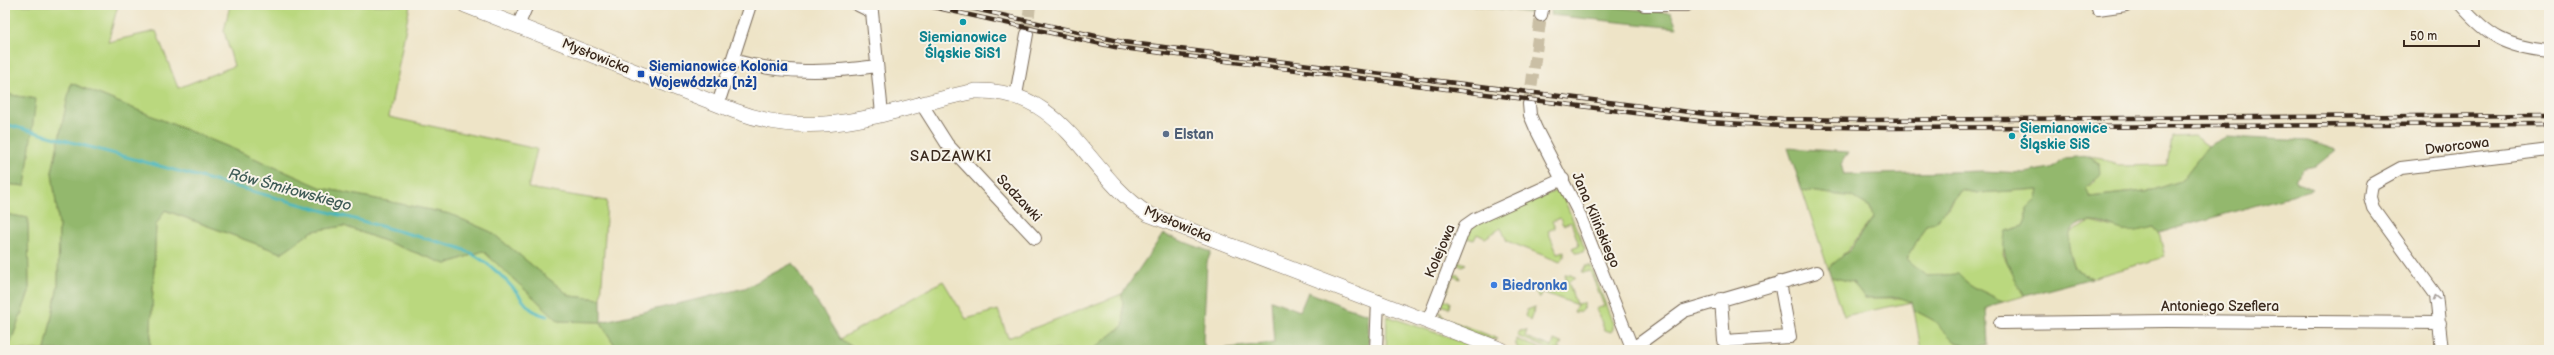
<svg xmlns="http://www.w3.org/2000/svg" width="2554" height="355" viewBox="0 0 2554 355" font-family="'Balsamiq Sans',sans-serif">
	<rect width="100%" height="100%" fill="#f7f3e8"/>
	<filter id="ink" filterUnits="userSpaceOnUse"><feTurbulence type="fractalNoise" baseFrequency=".025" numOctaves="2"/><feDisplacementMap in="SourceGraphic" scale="8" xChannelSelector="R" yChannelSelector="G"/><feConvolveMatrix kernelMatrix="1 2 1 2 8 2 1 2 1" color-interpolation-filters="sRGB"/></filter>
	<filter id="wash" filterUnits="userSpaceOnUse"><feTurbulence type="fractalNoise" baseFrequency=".012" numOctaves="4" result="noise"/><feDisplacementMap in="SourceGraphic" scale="16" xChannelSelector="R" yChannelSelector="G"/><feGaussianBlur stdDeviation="0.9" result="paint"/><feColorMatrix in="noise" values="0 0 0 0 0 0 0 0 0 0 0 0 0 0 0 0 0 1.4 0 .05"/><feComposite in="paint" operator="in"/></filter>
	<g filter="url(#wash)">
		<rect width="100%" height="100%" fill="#eee4c7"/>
		<!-- green -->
		<path fill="#bad87e" stroke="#7a814e" d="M5,5H118L108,42L156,31L178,88L234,66L224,31L230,5H410L389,117L537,149L528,188L607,201L601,299L570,296L491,232L450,214L322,188L231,148L71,83L52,172L59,225L58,286L45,350H8L29,292L28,218L5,214V184L25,186L35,99L5,94Z
			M2194,136L2208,146L2181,181L2153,190L2089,197L2086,187L2095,182L2100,164L2089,156L2102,158L2118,166L2167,165L2172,137Z
			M1560,189L1585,249L1583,252L1576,253L1572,248L1579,245L1571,222L1563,225L1560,218L1552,221L1555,228L1548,231L1557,253L1564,251V257L1560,262L1507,241L1501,228L1485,238L1477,234L1474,240L1467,238L1458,261L1466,264L1462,266L1457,263L1456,260L1466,234L1474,225Z
			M2039,189L2037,199L2027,208V219L2024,226L2006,231L2003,254L2024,296L2003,302C1987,292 1971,289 1958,274L1927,276L1907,259L1926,225L1946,211L1961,190L1979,193Z
			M1802,190L1853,197L1870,207L1873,218C1858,235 1848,255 1828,268Z
			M164,210L281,253L313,231L344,226L446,264L483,251L559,321L600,322L618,350H150L156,225Z
			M2091,222L2124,231L2154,227L2159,233L2165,257L2092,278L2075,269L2067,241L2071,232Z
			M1585,266H1591L1613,324V329L1611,332L1605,330L1596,309L1604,306L1590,271L1583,273L1582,272Z
			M1453,274L1459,275L1460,279L1453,276L1444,299L1450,302L1449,308L1441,305Z
			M1565,275H1571L1575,278L1568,282L1576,304L1584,303V308L1579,312H1574L1577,305L1542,292L1539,299L1535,291L1542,285L1545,292L1567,282Z
			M1831,277L1853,282L1865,298H1902L1912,302L1844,316Z
			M943,281L966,319L998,310L1008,338L1122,294L1124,325L1092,350H857L840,339Z
			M1535,307L1530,321L1525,316L1527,310Z
			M1914,310L1933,320L1954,341L1966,347L1921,350Z
			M1439,311L1444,318L1498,339L1491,340L1442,320Z
			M1387,316L1486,350H1386Z
			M1527,330L1525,337L1552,347L1554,340L1563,344L1559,347L1561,350H1551L1517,336L1520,331Z
			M1516,339L1544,350H1519L1516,345Z"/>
		<!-- forest -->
		<path fill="#93b86d" stroke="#677146" d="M1472,5H1533L1532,13Z
			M1553,5H1591L1671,13L1677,28L1550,15Z
			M71,83L231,148L322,188L450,214L491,232L570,296L601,299V322L745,288L793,263L840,339L857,350H618L600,322L559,321L483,251L446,264L344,226L313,231L281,253L165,210L156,225L150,350H45L58,286L59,225L52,172Z
			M5,94L36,99L25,186L5,184Z
			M2226,137L2309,141L2336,150L2316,166L2305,168L2294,180L2313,189L2159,233L2154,227C2144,229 2133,233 2123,231C2113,229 2102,221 2091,222C2060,224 2068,250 2075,269L2092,278L2024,296C2014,274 1998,256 2006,231L2024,226L2027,219V208L2037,199L2039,189L1979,193L1961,190L1935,223L1926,225L1907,259L1927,276L1958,274C1971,289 1987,292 2003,302L1986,307L1988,345L1966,347L1954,341L1933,320L1914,310L1912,302L1898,297L1865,298L1853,282L1831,277L1828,268L1850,250L1873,218L1870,207L1853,197L1802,190L1788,148L1848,152L1841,164L1844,175L1983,171L2025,173L2055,167L2065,158L2089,156L2100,164L2101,174L2086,187L2090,197L2153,190L2181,181L2208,146Z
			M5,214L28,218L29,292L8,350H5Z
			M1163,234L1211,252L1207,262L1203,342L1206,350H1092L1124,325L1122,294Z
			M1308,292L1345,307L1368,314L1369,350H1209L1274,343L1271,300L1300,311Z"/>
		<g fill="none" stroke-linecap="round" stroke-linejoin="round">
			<!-- stream -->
			<path stroke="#47b6bd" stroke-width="3" d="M5,124L457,247C479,255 496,269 512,287C525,300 525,311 547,316"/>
		</g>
	</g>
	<g filter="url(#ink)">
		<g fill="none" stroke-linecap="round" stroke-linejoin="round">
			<!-- minor-tunnel -->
			<path stroke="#cabfa5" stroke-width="12" stroke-dasharray="12 6" stroke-linecap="butt" d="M1027,34L1030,5
				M1529,104L1541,15"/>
			<!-- minor casing -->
			<g stroke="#7a6b59" stroke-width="14">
				<path id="minor" d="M858,5L872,12L882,114
					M1644,5H1687
					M2461,5C2489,37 2507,47 2549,51
					M2098,9L2126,5
					M1541,15L1543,5
					M518,26L527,5
					M732,60C782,74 827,73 877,66
					M1016,95L1027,34
					M921,103L947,144L1035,238
					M718,104L750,5
					M1529,104L1530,115L1536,129L1577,209L1633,350
					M1721,299L1724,341L1790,337L1780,282
					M1428,321L1465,226L1475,219L1563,179
					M2000,323L2167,321L2440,323
					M1632,349L1684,311L1817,272
					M1376,350L1378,301
					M2442,350L2436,295L2373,208L2370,197L2372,184L2401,168L2549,150"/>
			</g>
			<!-- tertiary casing -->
			<g stroke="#7a6b59" stroke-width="16">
				<path id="tertiary" d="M465,5L735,111C823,144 888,109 975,91C1067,88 1083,172 1148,214L1502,350"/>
			</g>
			<!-- minor -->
			<use href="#minor" stroke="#fff" stroke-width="12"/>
			<!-- tertiary -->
			<use href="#tertiary" stroke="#fff" stroke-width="15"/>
			<!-- rail casing -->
			<g stroke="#3b2a1e" stroke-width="4.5">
				<path id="rail" d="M924,5L1115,47L1706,122L1784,126L1889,128L2549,124
					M957,5L1123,42L1706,114L1783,119L1864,120L2549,115"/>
			</g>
			<!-- rail -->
			<use href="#rail" stroke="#f7f3e8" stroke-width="3" stroke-dasharray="9" stroke-linecap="butt"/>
		</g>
		<!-- one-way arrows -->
		<defs><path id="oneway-chevron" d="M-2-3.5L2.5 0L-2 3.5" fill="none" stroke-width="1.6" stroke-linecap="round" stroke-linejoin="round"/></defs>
		<use stroke="#a79f9a" href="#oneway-chevron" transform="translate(2436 298) rotate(-104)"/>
	</g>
	<!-- markers -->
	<g fill="#0f9aa8" stroke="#f7f3e8" stroke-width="1.5">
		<circle cx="963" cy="22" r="4"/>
		<circle cx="2012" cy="136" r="4"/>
	</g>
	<rect fill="#1a4fb4" stroke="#f7f3e8" stroke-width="1.5" x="637" y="70" width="8" height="8" rx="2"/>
	<circle fill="#5c6f8a" stroke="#f7f3e8" stroke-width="1.5" cx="1166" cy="134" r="4"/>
	<circle fill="#3f7fe0" stroke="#f7f3e8" stroke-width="1.5" cx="1494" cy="285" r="4"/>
	<g text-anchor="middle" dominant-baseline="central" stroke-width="4" stroke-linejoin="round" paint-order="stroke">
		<!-- culture labels -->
		<g font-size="14" font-weight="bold" fill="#0d838f" stroke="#f7f3e8">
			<text x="963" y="37">Siemianowice<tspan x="963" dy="16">Śląskie SiS1</tspan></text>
			<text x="2020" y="128" text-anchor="start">Siemianowice<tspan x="2020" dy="16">Śląskie SiS</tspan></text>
		</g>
		<!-- street labels -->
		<g font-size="14" fill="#3b2a1e" stroke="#f7f3e8">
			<text transform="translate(596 56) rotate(22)">Mysłowicka</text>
			<text transform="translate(2457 146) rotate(-7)">Dworcowa</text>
			<text transform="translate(1019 198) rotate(47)">Sadzawki</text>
			<text transform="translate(1596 220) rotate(67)">Jana Kilińskiego</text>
			<text transform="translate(1178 224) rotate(23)">Mysłowicka</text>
			<text transform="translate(1440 251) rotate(-67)">Kolejowa</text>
			<text x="2220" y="306">Antoniego Szeflera</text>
		</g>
		<!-- transit labels -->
		<g font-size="14" font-weight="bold" fill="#164399" stroke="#f7f3e8" text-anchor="start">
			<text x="649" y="66">Siemianowice Kolonia<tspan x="649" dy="16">Wojewódzka [nż]</tspan></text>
		</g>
		<!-- service labels -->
		<g font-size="14" font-weight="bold" fill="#4e5e75" stroke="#f7f3e8" text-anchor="start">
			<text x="1174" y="134">Elstan</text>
		</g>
		<!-- shop labels -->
		<g font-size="14" font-weight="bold" fill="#366cbe" stroke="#f7f3e8" text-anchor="start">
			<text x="1502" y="285">Biedronka</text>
		</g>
		<!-- neighbourhood labels -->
		<g font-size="15" letter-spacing="1" fill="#3b2a1e" stroke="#f7f3e8">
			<text x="951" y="156">SADZAWKI</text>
		</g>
		<!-- water labels -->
		<g font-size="15" font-style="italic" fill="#3f5b56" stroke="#f7f3e8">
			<text transform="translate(290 190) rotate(15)">Rów Śmiłowskiego</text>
		</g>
	</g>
	<!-- margin -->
	<rect width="2554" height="355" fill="none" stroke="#f7f3e8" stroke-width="20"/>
	<!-- scale -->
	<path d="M2404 40v6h75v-6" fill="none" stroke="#3b2a1e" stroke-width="2"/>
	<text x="2410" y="40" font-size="12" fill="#3b2a1e" stroke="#f7f3e8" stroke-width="3" paint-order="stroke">50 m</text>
</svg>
